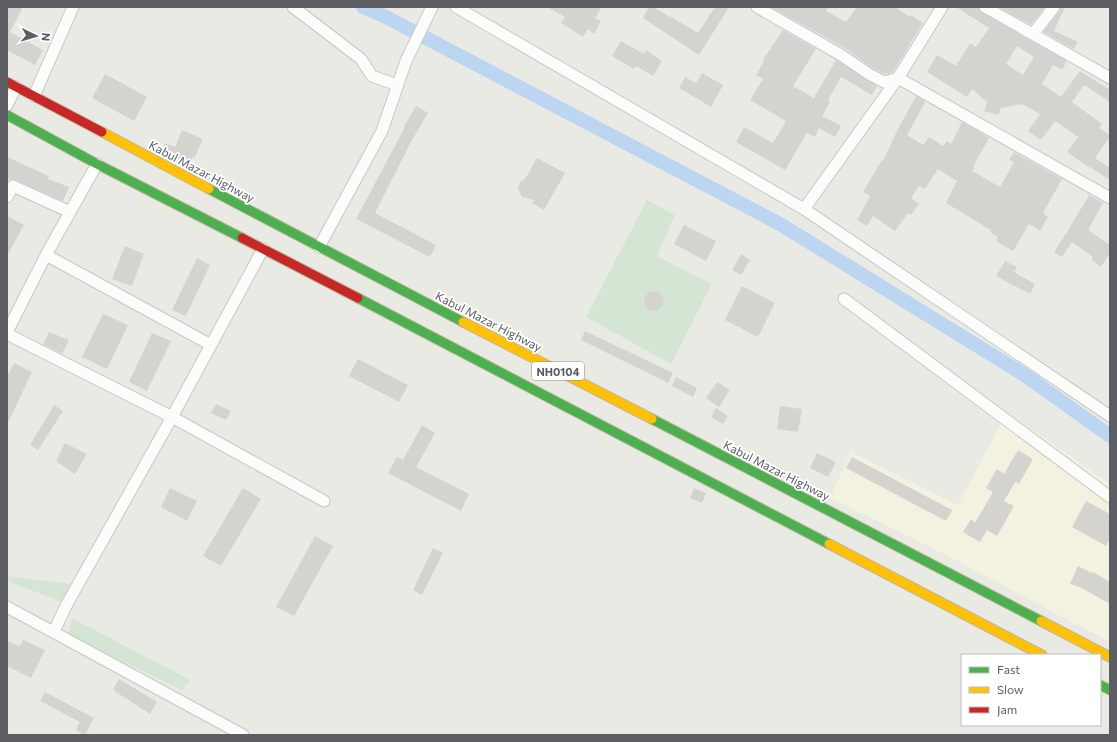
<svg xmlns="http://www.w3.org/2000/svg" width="1117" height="742" viewBox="0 0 1117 742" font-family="Commissioner,sans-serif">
	<rect width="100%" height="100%" fill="#eaeae5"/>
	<!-- commercial -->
	<path fill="#f3f1df" d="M1007,412L1110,484V642L936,550L830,498L851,452L958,505Z"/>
	<!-- green -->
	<path fill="#d4e6d3" d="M647,200L675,215L657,256L712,284L671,364L586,317Z
		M7,576L78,585L67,604L7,581Z
		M72,618L190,680L182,690L68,635Z"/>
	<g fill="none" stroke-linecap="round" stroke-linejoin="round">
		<!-- canal -->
		<path stroke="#bcd5f1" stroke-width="14" d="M363,7L384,16L780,224L1026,376L1110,436"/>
	</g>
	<!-- building -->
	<path fill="#d4d3d0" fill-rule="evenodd" d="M7,7H23L10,32L43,50L35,65L7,50Z
		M547,7H602L595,18L601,21L594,34L588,29L583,37L561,23L565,17Z
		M649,7H653L670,17V16L698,33L715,7H729L699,55L643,18Z
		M771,7H828L826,11L846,22L857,7H895L910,17L911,15L923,23L893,72L887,74L885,73L884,74L873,68L843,47Z
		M956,7H978L982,13L1067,61L1062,70L1053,65L1042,84L1061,97L1080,71L1110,90V102L1084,85L1072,102L1102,124L1099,128L1110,135V136L1095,158L1110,168V180L1090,167V168L1067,152L1078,137L1055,121L1041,140L1028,131L1040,114L1022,104L1001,108L998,115L984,111L987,102L972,89L967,97L927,72L937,55L956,66L970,43L976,47L989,28ZM1017,46L1034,57L1023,75L1006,64Z
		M999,7H1045L1031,25Z
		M1061,7H1065L1054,31L1078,42L1074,49L1043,32L1060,11Z
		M783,30L816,49L793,86L814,98L836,60L877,86L872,95L841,77L828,100L830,102L822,116L841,126L835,137L819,128L815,137L807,133L785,170L736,142L744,127L773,143L786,121L750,100L763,79L756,75L764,61L763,60Z
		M621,41L644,54L646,50L662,61L653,76L636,66L634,69L612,56Z
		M702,73L723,85L711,107L679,88L685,77L696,83Z
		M105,74L147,97L134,121L92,98Z
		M916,96L925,102L907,135L923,145L929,137L943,146L947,141L951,144L962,122L989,138L974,165L975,166L972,171L1000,187L1014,162L1009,160L1014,152L1062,179L1043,213L1048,217L1040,231L1029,224L1013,251L996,241L998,237L990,232L991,230L946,203L957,181L938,169L925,189L919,186L911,198L919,204L911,215L908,213L895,231L873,216L867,226L857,220L870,196L863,192L882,160L883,161L897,131Z
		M416,106L428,113L411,142L375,213L436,245L430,257L356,219L405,127L404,126Z
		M182,130L203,139L195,157L193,156L189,165L162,150L165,143L175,147Z
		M7,157L49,176L48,179L69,187L63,201L16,180L7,179Z
		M537,158L565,173L544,210L532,203L534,200L522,197L518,188L520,182L525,179Z
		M1089,195L1103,203L1088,230L1110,245V253L1101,267L1091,260L1093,257L1072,242L1062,257L1054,252L1069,229Z
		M7,216L24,225L7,256Z
		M684,225L716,241L706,261L674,244Z
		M125,246L144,254L132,286L112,279Z
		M741,254L750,260L741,275L732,270Z
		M197,258L210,265L186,316L172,310Z
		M1005,261L1017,267L1014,272L1035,284L1030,294L996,276Z
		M742,286L775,303L758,337L725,320Z
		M644 301a10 10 0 1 1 20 0a10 10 0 1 1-20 0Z
		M103,314L128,325L107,369L82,357Z
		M585,331L673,373L668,383L581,340Z
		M49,332L69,340L62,354L43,344Z
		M152,333L171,341L147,391L129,382Z
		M358,359L408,385L399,402L349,376Z
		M14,363L32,372L7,425V377Z
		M676,377L697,388L693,397L672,386Z
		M717,382L730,390L719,407L706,398Z
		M216,404L231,411L226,420L211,413Z
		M54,405L63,411L38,450L30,445Z
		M780,406L802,409L798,432L777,429Z
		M716,408L728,416L723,424L711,417Z
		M422,425L435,433L416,467L469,494L461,511L388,473L397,457L403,460Z
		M65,443L87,454L75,474L56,461Z
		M1018,450L1033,459L1019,484L1015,482L1004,501L1014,506L997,536L987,530L980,542L963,532L971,519L975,523L993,492L986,488L997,469L1004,474Z
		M817,453L836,462L828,477L810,468Z
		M852,457L952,510L946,521L846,468Z
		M170,488L197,501L187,521L161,507Z
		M243,488L261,499L221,566L203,556Z
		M694,488L706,493L702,503L690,498Z
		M1086,501L1110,514V538L1106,546L1072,527Z
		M315,536L333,546L294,616L276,607Z
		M433,548L443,553L422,595L413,590Z
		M1078,566L1092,573L1093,572L1110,582V604L1080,587L1070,584Z
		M23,640L45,650L31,678L7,666V641L20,646Z
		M119,679L157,702L150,714L113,690Z
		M45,692L94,718L85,735L76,730L80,722L40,701Z"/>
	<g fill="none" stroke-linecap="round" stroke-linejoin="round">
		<!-- street casing -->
		<g stroke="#c6c6c6" stroke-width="13">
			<path id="street" d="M293,7L361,59L372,76L397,85
				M456,7L804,209L1110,416
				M757,7L841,55L869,74L884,82L898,78L1110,198
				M985,7L1110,78
				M1033,34L1054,7
				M34,96L73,7
				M7,105L16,87
				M7,197L13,186L70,212
				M804,209L898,78L942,7
				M319,247L382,131L406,61L432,7
				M46,255L211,345
				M844,299L1110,497
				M7,332L46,255L97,164
				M7,334L172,417L324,501
				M7,607L243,735
				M54,631L67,604L172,417L263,249"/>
		</g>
		<!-- fast casing -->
		<g stroke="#beb696" stroke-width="11">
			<path id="fast" d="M7,115L97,164L242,238
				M209,189L463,322
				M358,298L829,544
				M652,419L1041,621
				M1100,685L1110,690"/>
		</g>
		<!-- slow casing -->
		<g stroke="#beb696" stroke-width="11">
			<path id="slow" d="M102,132L209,189
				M463,322L652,419
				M829,544L1042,655
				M1041,621L1110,657"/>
		</g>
		<!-- jam casing -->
		<g stroke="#beb696" stroke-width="11">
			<path id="jam" d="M7,82L102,132
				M242,238L358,298"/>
		</g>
		<!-- street -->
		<use href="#street" stroke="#fcfcfb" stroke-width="11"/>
		<!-- fast -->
		<use href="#fast" stroke="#4caf50" stroke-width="9"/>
		<!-- slow -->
		<use href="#slow" stroke="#ffc107" stroke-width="9"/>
		<!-- jam -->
		<use href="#jam" stroke="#c62828" stroke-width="9"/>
	</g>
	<g text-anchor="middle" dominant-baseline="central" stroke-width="3.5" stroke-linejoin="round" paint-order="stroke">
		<!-- shield labels -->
		<rect fill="#fff" stroke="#8c8e91" stroke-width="1" x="532" y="362" width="52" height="18" rx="3"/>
		<g font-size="11" font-weight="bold" fill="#5b5d62">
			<text x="558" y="371">NH0104</text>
		</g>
		<!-- street labels -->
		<g font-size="12" fill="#5b5d62" stroke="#fff">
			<text transform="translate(202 171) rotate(28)">Kabul Mazar Highway</text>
			<text transform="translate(489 321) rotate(27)">Kabul Mazar Highway</text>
			<text transform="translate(777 470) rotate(27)">Kabul Mazar Highway</text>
		</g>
	</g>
	<!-- border -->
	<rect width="1117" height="742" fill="none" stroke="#5b5d62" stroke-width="16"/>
	<!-- legend -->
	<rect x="961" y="654" width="140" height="72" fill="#ffffff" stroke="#bdbec0"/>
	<rect x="969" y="667" width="20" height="6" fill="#4caf50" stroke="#bdbec0"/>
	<text x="997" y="674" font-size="12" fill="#5b5d62">Fast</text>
	<rect x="969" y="687" width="20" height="6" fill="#ffc107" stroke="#bdbec0"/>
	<text x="997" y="694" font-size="12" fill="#5b5d62">Slow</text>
	<rect x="969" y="707" width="20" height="6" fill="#c62828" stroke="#bdbec0"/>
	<text x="997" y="714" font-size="12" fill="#5b5d62">Jam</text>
	<!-- north arrow -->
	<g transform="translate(36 36) rotate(95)" stroke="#ffffff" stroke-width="3" paint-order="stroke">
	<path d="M0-3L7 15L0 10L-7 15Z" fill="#5b5d62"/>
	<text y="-6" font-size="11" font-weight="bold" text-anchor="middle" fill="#5b5d62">N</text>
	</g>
</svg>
